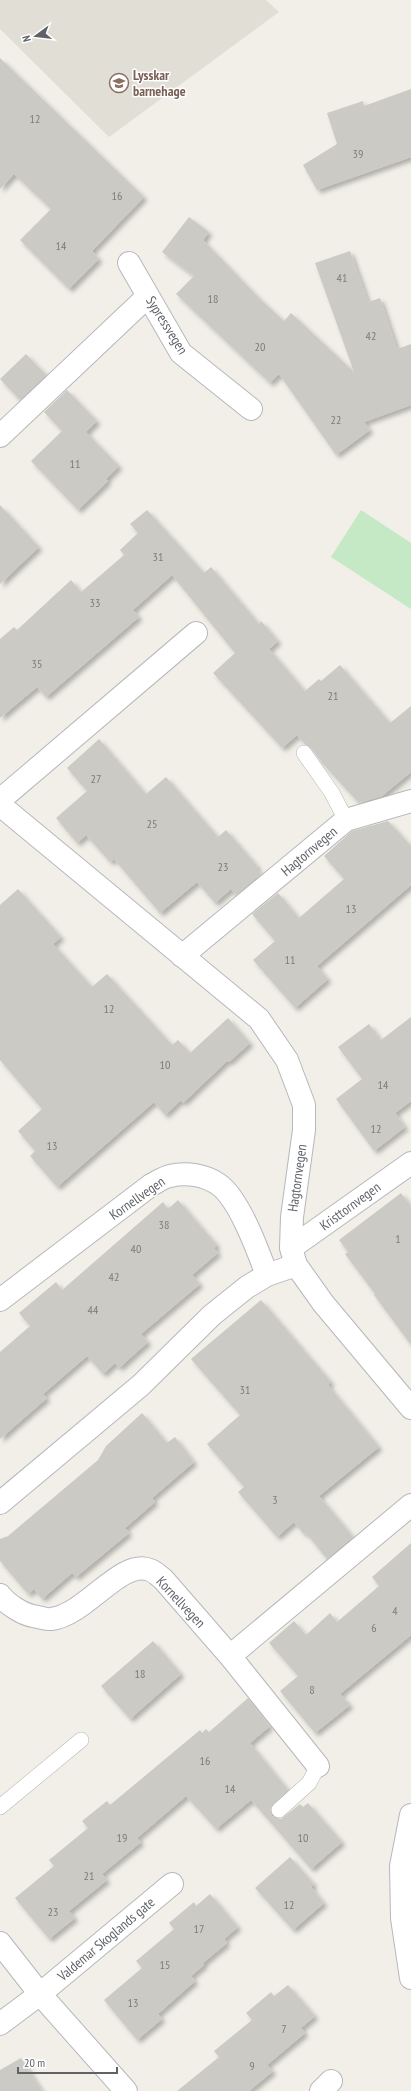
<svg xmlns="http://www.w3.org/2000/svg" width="411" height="2091" viewBox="0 0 411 2091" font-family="'PT Sans Narrow',sans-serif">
	<defs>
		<filter id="shadow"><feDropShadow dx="3.5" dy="3.5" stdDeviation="2" flood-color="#0004"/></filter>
	</defs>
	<rect width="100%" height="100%" fill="#f1efe8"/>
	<!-- education -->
	<path fill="#e1ded6" d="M0,0H266L279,12L109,137L0,29Z"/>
	<!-- green -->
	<path fill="#c5e8c5" d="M361,510L411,543V609L331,557Z"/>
	<!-- building -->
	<path fill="#cccac5" filter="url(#shadow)" d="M0,58L144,197L92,251L99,259L69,289L20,240L51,209L14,174L0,189Z
		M411,89V157L317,190L303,165L337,144L327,113L363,101L364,106Z
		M189,217L209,232L203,240L260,299L284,321L291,313L354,372L315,263L350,251L368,302L380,298L397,349L411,344V405L364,422L370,430L336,455L279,374L270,383L176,294L194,276L162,252Z
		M26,354L46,375L20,400L0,379Z
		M67,390L97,421L86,432L119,466L106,479L108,481L78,510L31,461L62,431L44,412Z
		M0,505L39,547L0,584Z
		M147,510L204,573L211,567L259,624L261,621L278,641L269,649L305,691L319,679L321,681L340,665L390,723L411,706V772L382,796L359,803L322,763L311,748L305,744L297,735L282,748L213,673L235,653L172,575L133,610L139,617L46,697L37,687L0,718V639L14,627L17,630L71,580L81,592L124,555L120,550L138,533L130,524Z
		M99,739L146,794L166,777L218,837L226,830L258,867L256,868L261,874L236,895L231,889L215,903L197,882L160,913L114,859L110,862L86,835L77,843L56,818L87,791L67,768Z
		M388,821L411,846V885L317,966L328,979L295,1008L253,960L275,941L252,914L278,893L299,918L344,879L324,856L352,831Z
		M18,889L61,937L53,944L92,987L107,974L172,1045L178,1040L190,1053L228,1018L250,1043L229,1062L227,1061L183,1103L181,1100L165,1115L154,1102L57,1187L30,1156L35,1151L18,1131L42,1109L0,1060V905Z
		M411,1017V1101L395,1113L405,1127L374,1151L336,1099L362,1079L338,1047L369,1024L381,1040Z
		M401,1193L411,1206V1345L374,1295L375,1294L345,1254L348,1252L339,1240Z
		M178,1200L217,1245L214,1248L218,1253L192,1275L200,1284L141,1334L148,1342L119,1368L115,1363L103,1374L87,1356L43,1394L47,1398L0,1439V1352L30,1326L19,1313L56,1282L62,1290L163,1202L168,1209Z
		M261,1300L331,1382L328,1385L379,1447L319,1496L353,1537L327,1559L306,1533L304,1534L294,1522L277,1537L238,1492L244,1487L207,1444L240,1415L191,1359Z
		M142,1413L167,1443L175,1437L194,1462L152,1498L155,1502L125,1528L129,1533L76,1577L72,1573L42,1599L34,1589L28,1594L0,1561V1539L8,1536L98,1460L106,1446Z
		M411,1543V1635L340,1694L350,1705L315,1733L280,1691L298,1676L269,1643L294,1621L306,1635L330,1613L337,1622L379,1586L372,1577Z
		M153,1641L181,1674L130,1719L101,1686Z
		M248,1698L270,1726L250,1743L288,1790L271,1807L272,1816L281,1819L300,1804L303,1807L308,1803L342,1842L311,1869L251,1800L216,1829L186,1796L137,1838L141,1842L102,1874L107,1880L69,1911L75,1918L49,1939L15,1898L54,1866L49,1860L88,1828L82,1821L107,1801L110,1805L200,1730L202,1733L206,1729L209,1732Z
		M290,1857L314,1884L311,1887L324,1903L293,1930L255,1888Z
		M210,1894L238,1927L224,1939L227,1943L203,1963L204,1965L191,1976L195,1981L158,2014L162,2019L137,2040L104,2000L142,1968L136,1961L174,1929L169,1923L194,1902L196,1906Z
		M288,1985L315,2016L301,2028L305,2033L267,2065L273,2071L249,2091H177L219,2057L214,2051L252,2020L246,2013L271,1992L274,1996Z
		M21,2058L42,2091H0V2070Z"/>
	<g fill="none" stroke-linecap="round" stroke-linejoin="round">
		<!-- lane casing -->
		<g stroke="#b5b8bc" stroke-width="16">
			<path id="lane" d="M304,753L332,793L346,820
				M0,1807L81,1740
				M279,1810L309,1783L318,1766"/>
		</g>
		<!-- street casing -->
		<g stroke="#b5b8bc" stroke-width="24">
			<path id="street" d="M129,263L181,353L251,409
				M0,436L148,296
				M0,800L196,633
				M0,805L259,1019L287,1060L304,1105V1130L292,1217L291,1248L296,1265L323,1303L411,1408
				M182,956L346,820L411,801
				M291,1248L411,1163
				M0,1300L151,1185C157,1182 164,1177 170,1176C186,1172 205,1175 218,1184C239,1198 258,1251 267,1275
				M0,1503L141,1385L212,1315L247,1287L267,1275L296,1265
				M0,1595C7,1604 22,1614 33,1616C39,1617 46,1620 51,1619C86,1615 121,1558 150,1570C155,1572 159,1576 163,1579L230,1656L318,1766
				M230,1656L411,1505
				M411,1815L401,1866L402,1918L411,1978
				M0,1943L40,1994L126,2091
				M0,2024L40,1994L172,1884
				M321,2091L331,2081"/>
		</g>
		<!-- lane -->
		<use href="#lane" stroke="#fff" stroke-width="15"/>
		<!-- street -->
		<use href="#street" stroke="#fff" stroke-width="22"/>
	</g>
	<!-- icons -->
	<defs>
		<g id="school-ring" transform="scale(1)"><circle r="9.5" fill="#fff" stroke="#8d6e63" stroke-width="1.5"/><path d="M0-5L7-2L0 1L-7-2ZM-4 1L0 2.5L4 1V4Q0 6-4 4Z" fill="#8d6e63"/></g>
	</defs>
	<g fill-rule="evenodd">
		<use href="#school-ring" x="119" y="83"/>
	</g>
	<g text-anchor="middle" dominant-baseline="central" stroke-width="3" stroke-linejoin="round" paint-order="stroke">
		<!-- number labels -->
		<g font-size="12" fill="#7a7d7f">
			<text x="35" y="118">12</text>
			<text x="358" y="153">39</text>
			<text x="117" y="195">16</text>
			<text x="61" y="245">14</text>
			<text x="342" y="277">41</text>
			<text x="213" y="298">18</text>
			<text x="371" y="335">42</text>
			<text x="260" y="346">20</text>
			<text x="336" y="419">22</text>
			<text x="75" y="463">11</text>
			<text x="158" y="556">31</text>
			<text x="95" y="602">33</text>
			<text x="37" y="663">35</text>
			<text x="333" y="695">21</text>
			<text x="96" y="778">27</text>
			<text x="152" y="823">25</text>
			<text x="223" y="866">23</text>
			<text x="351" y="908">13</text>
			<text x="290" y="959">11</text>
			<text x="109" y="1008">12</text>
			<text x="165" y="1064">10</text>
			<text x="383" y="1084">14</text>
			<text x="376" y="1128">12</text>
			<text x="52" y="1145">13</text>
			<text x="164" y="1224">38</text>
			<text x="398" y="1238">1</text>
			<text x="136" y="1248">40</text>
			<text x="114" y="1276">42</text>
			<text x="93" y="1309">44</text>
			<text x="245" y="1389">31</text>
			<text x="275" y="1499">3</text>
			<text x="395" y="1610">4</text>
			<text x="374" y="1627">6</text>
			<text x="140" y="1673">18</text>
			<text x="312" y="1689">8</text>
			<text x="205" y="1760">16</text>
			<text x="230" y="1788">14</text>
			<text x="122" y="1837">19</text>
			<text x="303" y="1837">10</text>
			<text x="89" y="1875">21</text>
			<text x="289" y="1904">12</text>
			<text x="53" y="1911">23</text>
			<text x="199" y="1928">17</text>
			<text x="165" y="1964">15</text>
			<text x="133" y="2002">13</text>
			<text x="284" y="2028">7</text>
			<text x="252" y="2065">9</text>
		</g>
		<!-- education labels -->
		<g font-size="14" font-weight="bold" fill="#785e54" stroke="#fff" text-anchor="start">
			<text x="133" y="75">Lysskar<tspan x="133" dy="16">barnehage</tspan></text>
		</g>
		<!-- street labels -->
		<g font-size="14" fill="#5f6368" stroke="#fff">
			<text transform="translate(167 325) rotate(58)">Sypressvegen</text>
			<text transform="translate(309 851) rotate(-40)">Hagtornvegen</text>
			<text transform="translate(297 1178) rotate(-82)">Hagtornvegen</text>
			<text transform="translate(137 1198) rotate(-35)">Kornellvegen</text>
			<text transform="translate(350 1206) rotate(-36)">Kristtornvegen</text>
			<text transform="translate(181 1602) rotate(47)">Kornellvegen</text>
			<text transform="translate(106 1939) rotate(-40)">Valdemar Skoglands gate</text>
		</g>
	</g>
	<!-- north arrow -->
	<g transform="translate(36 36) rotate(255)" stroke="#ffffff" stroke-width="3" paint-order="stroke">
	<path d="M0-3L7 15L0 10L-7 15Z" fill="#5f6368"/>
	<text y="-6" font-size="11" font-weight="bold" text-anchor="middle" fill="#5f6368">N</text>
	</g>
	<!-- scale -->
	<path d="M18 2067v6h99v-6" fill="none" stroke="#5f6368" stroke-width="2"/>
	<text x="24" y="2067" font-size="12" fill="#5f6368" stroke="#ffffff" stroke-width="3" paint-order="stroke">20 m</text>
</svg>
